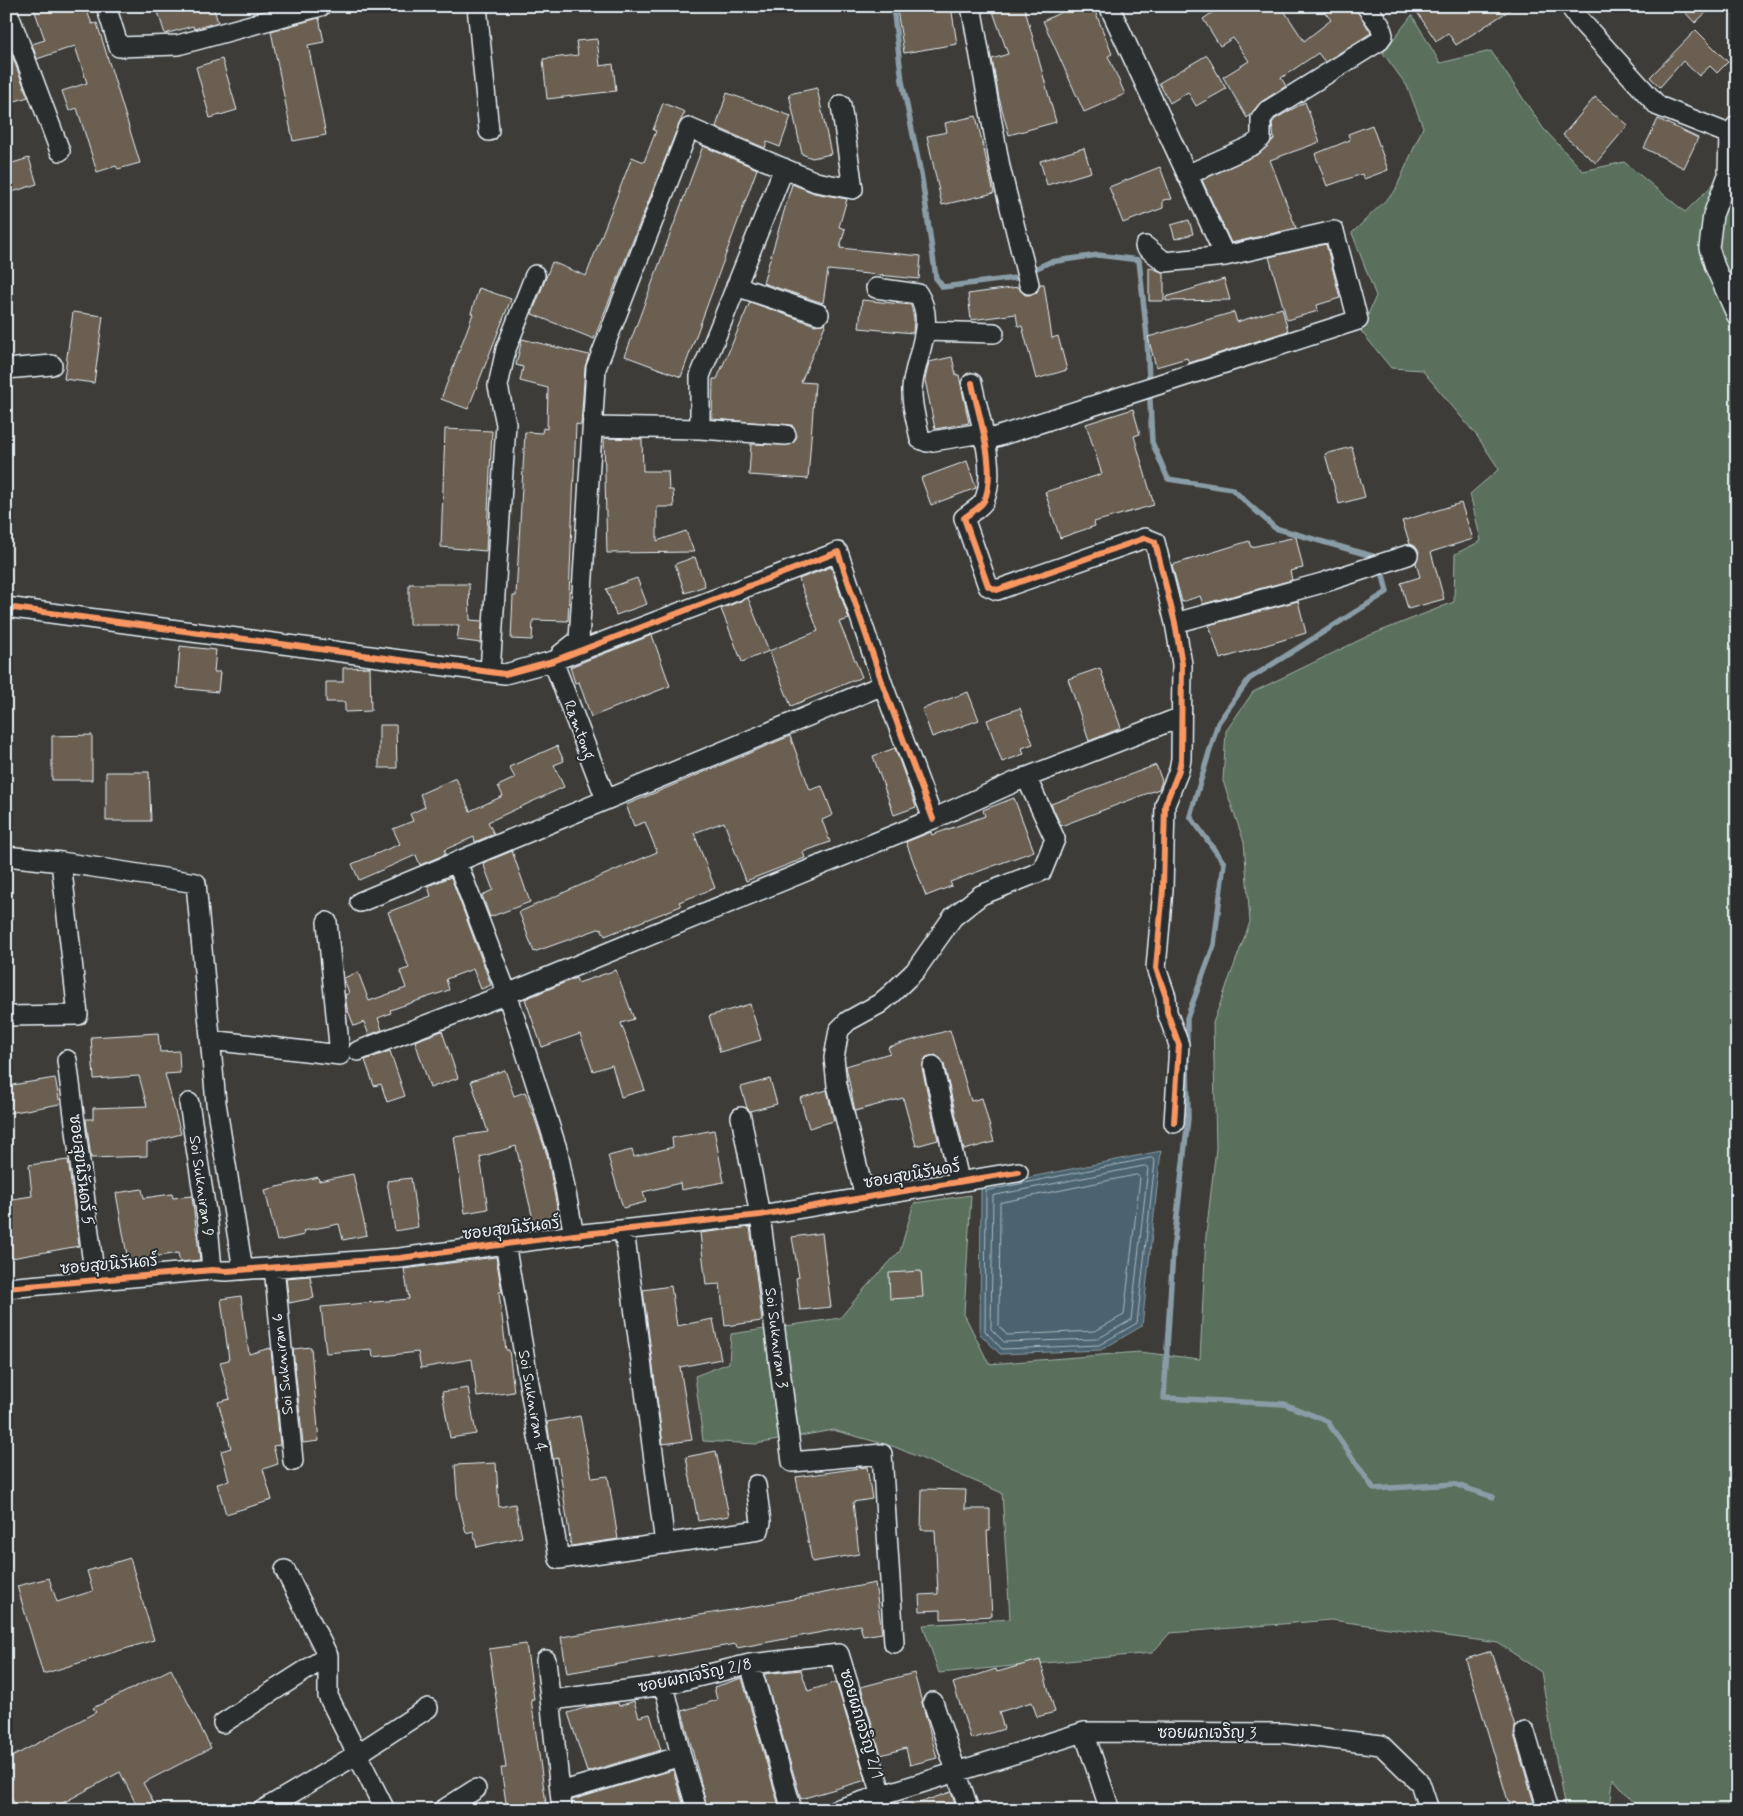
<svg xmlns="http://www.w3.org/2000/svg" width="1743" height="1816" viewBox="0 0 1743 1816" font-family="Mynerve,'Playpen Sans Thai',sans-serif">
	<rect width="100%" height="100%" fill="#3d3c38"/>
	<filter id="ink" filterUnits="userSpaceOnUse"><feTurbulence type="fractalNoise" baseFrequency=".02" numOctaves="2"/><feDisplacementMap in="SourceGraphic" scale="10" xChannelSelector="R" yChannelSelector="G"/><feConvolveMatrix kernelMatrix="1 2 1 2 8 2 1 2 1" color-interpolation-filters="sRGB"/></filter>
	<g filter="url(#ink)">
		<!-- green -->
		<path fill="#5a705c" stroke="#a1b0aa" d="M1412,15L1440,63L1491,51L1543,128L1583,171L1624,162L1685,212L1737,161V1810H1640L1613,1778L1610,1810H1565L1541,1672L1498,1643L1331,1620L1170,1633L1152,1653L939,1673L923,1625L1010,1619L1002,1493L895,1447L833,1430L756,1444L703,1441L695,1376L729,1363L731,1334L840,1318L865,1288L900,1251L914,1203L971,1195L964,1314L989,1364L1139,1352L1200,1359L1206,1235L1216,1148L1213,1023L1250,922L1244,842L1223,781L1226,731L1253,692L1368,636L1454,602L1455,554L1481,541L1470,494L1499,469L1477,436L1422,370L1391,368L1361,331L1376,296L1352,233L1395,191L1423,127L1407,86L1383,53Z"/>
		<!-- water -->
		<path fill="#4b636f" stroke="#8a9ca6" d="M1161,1151L1142,1326L1101,1350L1000,1354L980,1334L981,1187Z"/>
		<g fill="none" stroke-linecap="round" stroke-linejoin="round">
			<!-- shore -->
			<path stroke="#a9b8c1" stroke-width="1" d="M1152,1158L1155,1161L1137,1323L1099,1345L1002,1349L985,1331L986,1191Z
				M1145,1166L1148,1168L1131,1320L1097,1339L1004,1342L991,1329L993,1196Z
				M1137,1175L1140,1178L1124,1315L1095,1331L1007,1335L999,1326L1000,1203Z"/>
			<!-- stream -->
			<path stroke="#8a9ca6" stroke-width="5.5" d="M893,6L902,81L922,179L936,278L943,287L1015,278L1050,262L1098,255L1139,260L1147,337L1152,442L1168,479L1232,489L1275,528L1379,558L1387,592L1249,679L1218,723L1190,816L1224,863L1214,945L1187,1018V1046
				M1187,1057L1188,1119L1173,1251L1164,1398L1284,1404L1327,1421L1374,1489L1454,1484L1493,1497"/>
		</g>
		<!-- building -->
		<path fill="#6a5e51" stroke="#e8f1f8" d="M33,6H85L92,24L97,23L140,163L118,169L116,166L97,172L77,108L69,111L62,91L87,83L75,46L37,59L32,44L45,40Z
			M156,6H213L218,22L194,29L193,26L165,34Z
			M911,6H951L957,44L904,53L897,9Z
			M991,6H1024L1056,122L1009,135L999,98L992,59L1008,54Z
			M1074,6H1093L1112,54L1108,56L1125,94L1084,112L1043,21Z
			M1222,6H1281L1304,41L1331,20L1320,6H1355L1371,33L1325,62L1318,53L1281,78L1286,86L1261,102L1247,118L1223,77L1249,61L1233,38L1220,46L1203,19Z
			M1413,6H1516L1456,45L1448,33L1436,41Z
			M1679,6H1713L1695,23Z
			M319,18L324,42L308,45L326,135L293,141L271,31Z
			M1696,30L1728,62L1717,73L1710,66L1699,76L1683,61L1660,87L1650,77Z
			M597,39L600,66L613,64L616,91L547,99L543,59L578,55L576,41Z
			M6,40L28,97L6,104Z
			M1207,55L1226,89L1196,106L1188,92L1170,103L1159,83Z
			M222,59L237,110L210,118L196,67Z
			M817,88L831,154L812,158L802,154L789,94Z
			M727,93L791,116L780,147L767,142L765,148L716,127Z
			M1595,97L1628,125L1596,163L1563,135Z
			M1305,102L1320,142L1270,160L1296,228L1231,243L1202,180L1260,153L1274,139L1272,123L1275,119Z
			M663,103L685,112L679,124L594,339L532,314L552,262L586,276L632,157L644,162L656,131L653,130Z
			M976,116L994,193L942,205L927,136L947,132L945,123Z
			M1658,119L1698,138L1684,168L1644,148Z
			M1372,125L1388,170L1364,179L1362,174L1327,186L1315,154L1350,140L1348,134Z
			M703,146L757,169L681,377L625,356Z
			M1084,148L1091,172L1047,185L1040,161Z
			M29,158L37,184L6,194V165Z
			M1160,167L1172,199L1163,200V208L1123,223L1109,187Z
			M792,184L814,193L847,199L839,227L845,229L840,248L921,256L919,279L828,270L823,303L763,283Z
			M1189,220L1193,234L1175,239L1171,225Z
			M1326,244L1340,298L1317,305L1318,311L1287,320L1269,257Z
			M1149,267L1164,273V301H1149Z
			M1224,279L1230,300L1166,301V297Z
			M1040,284H1044L1052,338L1058,336L1067,370L1036,379L1022,326H1018L1016,314L971,320L968,294L1018,287L1025,295H1031L1037,292Z
			M479,288L511,299L468,409L441,399L473,314L471,313Z
			M862,300L911,305L914,318L913,333L859,328Z
			M750,302L815,325L826,323L801,382L815,383L808,479L749,475L751,444L790,445L797,436L792,425L712,419L713,379H717Z
			M1282,308L1288,331L1189,363L1187,358L1156,367L1148,337L1234,312L1237,322Z
			M73,312L103,316L94,383L64,379Z
			M522,339L589,355L585,367L581,425L576,424L568,621L533,620L532,640L511,639L513,596H516L525,432L542,433L543,428L547,429L548,388L520,381L523,367L516,365Z
			M952,357L956,375H959L969,423L935,429L925,380L929,362Z
			M1133,409L1140,434L1134,436L1154,505L1094,522L1095,526L1060,538L1045,492L1102,474L1086,424Z
			M445,429L492,431L486,551L441,547Z
			M604,438L642,439L643,471H668L669,490H673L674,507H657V541L686,531L694,552L607,553Z
			M1352,447L1365,497L1339,504L1325,454Z
			M967,461L976,488L931,505L921,478Z
			M1461,503L1473,539L1431,552L1444,599L1408,609L1401,583L1420,577L1416,563L1419,552L1415,546L1410,544L1402,521Z
			M1296,537L1303,568L1290,571L1292,580L1203,604L1200,596L1182,602L1172,565L1249,541L1251,547Z
			M695,557L705,586L685,593L675,564Z
			M831,567L849,619L839,622L862,677L791,706L769,651L818,631L799,579Z
			M637,578L647,604L616,615L606,589Z
			M409,584H469L470,620L482,621L481,643L457,640L459,625H409Z
			M748,598L769,651L742,662L721,609Z
			M1298,601L1306,633L1220,659L1209,625Z
			M652,635L670,686L591,717L579,682L575,683L570,667Z
			M180,646L216,650L214,672H220L218,692L177,688Z
			M370,667L371,711L345,712V702H326V682H343V668Z
			M1100,668L1121,728L1089,741L1068,679Z
			M968,692L979,720L932,737L922,709Z
			M1020,708L1033,744L1022,748L1024,754L1002,762L987,720Z
			M379,725H396L397,768H379Z
			M92,735V780H52V736Z
			M790,736L810,790L822,786L833,815L822,820L830,842L803,852L805,858L746,881L724,822L694,833L715,888L679,902L681,906L605,936L601,928L534,952L519,912L657,852L645,822L634,826L626,805Z
			M557,746L564,761L554,765L564,787L488,822L494,834L475,842L474,837L444,850L446,854L420,865L416,855L359,880L352,864L400,844L393,829L413,821L410,814L425,807L420,794L456,778L470,811L503,796L498,786L515,778L509,767Z
			M895,748L916,807L894,815L873,756Z
			M1156,765L1162,781L1159,789L1061,826L1051,804Z
			M106,772H149L151,821H106Z
			M1014,798L1034,851L950,882L952,886L926,896L906,842L931,832L932,835L985,816L983,810Z
			M512,851L530,902L490,917L482,895L493,890L483,863Z
			M451,877L491,985L481,989L473,969L446,979L449,990L390,1010L391,1013L378,1018L382,1030L369,1035L364,1022L354,1026L347,1008L345,995L349,993L344,978L358,972L369,1001L406,988L400,971L409,968L388,912L431,896L428,886Z
			M616,970L634,1019L621,1023L645,1090L621,1097L612,1065L593,1071L580,1034L542,1047L525,999L576,978L578,983Z
			M750,1004L761,1040L720,1052L709,1016Z
			M950,1030L971,1101L982,1098L994,1142L964,1150L944,1064L936,1055L926,1057L922,1068L938,1140L916,1146L903,1098L855,1111L846,1066L890,1053L888,1047Z
			M442,1031L458,1078L430,1088L415,1041Z
			M158,1033L160,1052L179,1051L180,1073L165,1074L181,1134L147,1143V1156L91,1158L86,1119H93V1108L147,1106L139,1076L94,1079L91,1037Z
			M390,1051L405,1096L387,1102L381,1084L374,1086L365,1060Z
			M505,1070L514,1096L525,1092L532,1110L547,1155L559,1218L534,1224L516,1146L480,1157L488,1209L465,1213L454,1137L488,1132L471,1081Z
			M55,1078L60,1104L9,1113L6,1086Z
			M770,1079L777,1104L750,1111L747,1108L741,1087Z
			M827,1090L834,1121L809,1128L800,1098Z
			M714,1130L724,1182L681,1190L680,1183L643,1192L646,1202L623,1208L608,1156L632,1150L634,1157L673,1147L672,1138Z
			M68,1160L79,1246L6,1259V1200L32,1196L29,1165Z
			M353,1174L367,1235L343,1240L339,1224L303,1231L304,1235L277,1241L265,1190L318,1177L319,1181Z
			M411,1178L418,1227L395,1231L387,1181Z
			M142,1189L144,1198L172,1194L173,1198L192,1196L200,1260L180,1262L178,1253L128,1261L116,1193Z
			M750,1227L762,1321L725,1326L720,1284L706,1285L700,1233Z
			M822,1233L831,1307L800,1310L796,1278L799,1277L792,1237Z
			M496,1257L502,1292H499L506,1350H509L514,1392L477,1397L472,1359L421,1368L418,1352L373,1357L372,1349L326,1353L321,1307L409,1299L404,1269Z
			M921,1271L923,1297L890,1299L889,1273Z
			M310,1276L314,1298L289,1303L286,1278Z
			M671,1286L677,1326L713,1319L721,1359L680,1367L692,1440L663,1444L643,1290Z
			M241,1296L249,1354L270,1348L271,1350L280,1445L273,1446L278,1464L263,1469L272,1500L226,1514L217,1484L229,1481L221,1451L231,1448L218,1402L230,1399L220,1362L229,1360L221,1299Z
			M311,1347L319,1441L303,1443L293,1349Z
			M468,1388L476,1434L450,1438L442,1392Z
			M580,1416L592,1478L608,1476L618,1539L571,1546L558,1458L553,1459L547,1422Z
			M716,1451L729,1516L698,1521L686,1457Z
			M496,1463L499,1507L515,1504L522,1537L477,1547L473,1531L466,1533L457,1495L455,1465Z
			M867,1467L872,1499L853,1502L859,1554L812,1562L796,1477Z
			M922,1489L966,1490L965,1509H990V1531H987L992,1616L941,1619V1610L920,1611L919,1595L938,1594L935,1530H921Z
			M130,1558L154,1640L43,1674L17,1586L49,1578L57,1602L93,1591L87,1571Z
			M875,1583L882,1633L863,1636L860,1625L737,1648L736,1644L567,1673L561,1637L757,1606Z
			M526,1644L534,1699H531L547,1810H507L501,1768H506L489,1649Z
			M1491,1651L1515,1727L1514,1735L1536,1810H1512L1510,1801H1508L1466,1659Z
			M1040,1660L1055,1712L1037,1717L1032,1702L999,1712L1004,1729L971,1739L953,1683L996,1669L997,1672Z
			M171,1669L211,1748L143,1783L154,1803L139,1810L120,1772L50,1810H18L6,1788V1760L96,1712L93,1708Z
			M801,1670L808,1691L836,1682L866,1780L801,1799L764,1674Z
			M914,1673L937,1758L910,1765L906,1748L881,1755L861,1687Z
			M742,1678L779,1806L767,1810H708L682,1711L717,1700L714,1687Z
			M634,1701L639,1717L650,1714L661,1750L587,1772L568,1713L588,1707L618,1703L619,1706Z
			M673,1770L685,1810H573L572,1800Z
			M951,1792L957,1810H907L906,1807Z"/>
		<g fill="none" stroke-linecap="round" stroke-linejoin="round">
			<!-- minor casing -->
			<g stroke="#e8f1f8" stroke-width="22">
				<path id="minor" d="M106,6L119,47L178,45L321,6
					M477,6L489,131
					M971,6L1000,167L1029,284
					M1109,6L1225,256
					M1570,6L1578,18L1658,106L1729,134
					M6,7L60,151
					M1736,126L1729,134L1728,175L1713,215L1709,248L1715,267L1737,316
					M1187,175L1253,145L1261,138V119L1267,111L1378,42L1383,35L1380,25L1366,6
					M736,286L819,314
					M876,288L918,294C937,323 914,359 912,389C911,406 917,422 920,439L927,442L982,433
					M926,331L994,333
					M6,369L52,365
					M972,383C978,414 998,471 984,501C981,507 970,513 964,518L988,586L997,590L1145,538L1155,542L1175,623L1182,664L1181,759L1179,770L1165,805L1163,889L1156,968L1166,997L1167,1012L1179,1045L1174,1123
					M594,427L700,429L786,435
					M700,429V376L784,168
					M984,441L1358,320L1334,231L1225,256L1165,262L1145,246
					M6,607L505,674L553,661L838,552L883,685L933,819
					M1175,623L1322,583L1408,555
					M561,654L579,640L596,368L689,128L816,182L853,189L841,105
					M553,661L606,799
					M490,672L506,424L498,386L506,349L535,275
					M6,856L61,862L196,883L216,1103L243,1270
					M457,862L507,994L558,1152L574,1235
					M360,902L883,685
					M6,1016L78,1015L61,862
					M210,1040L340,1055L327,922
					M358,1051L507,994L933,819L1017,781L1181,717
					M67,1060L95,1280
					M933,1066L959,1180
					M189,1103L208,1224L212,1270
					M741,1117L760,1215L792,1462L882,1454L894,1643
					M865,1197L837,1085L834,1058L839,1030L848,1021L879,1004L891,994L915,971L953,917L981,895L1042,871L1055,839L1026,777
					M624,1230L665,1544
					M505,1243L559,1559L759,1530L761,1522L756,1485
					M274,1267L293,1461
					M6,1288L212,1270L226,1271L400,1258L574,1235L760,1215L1018,1172
					M285,1570L328,1656V1696L385,1810
					M546,1660L562,1810
					M750,1664L792,1810
					M664,1685L681,1756L697,1810
					M552,1700L664,1685L750,1664L839,1654L882,1795
					M933,1702L969,1810
					M223,1723L328,1656
					M1084,1732L1110,1810
					M1525,1732L1548,1810
					M560,1792L681,1756
					M263,1810L356,1755L428,1708
					M443,1810L476,1789
					M835,1810L1084,1732L1283,1733L1381,1745L1420,1783L1429,1810"/>
			</g>
			<!-- minor -->
			<use href="#minor" stroke="#2a2d2e" stroke-width="19"/>
			<!-- cycleway casing -->
			<g stroke="#2a2d2e" stroke-width="9">
				<path id="cycleway" d="M972,383C978,414 998,471 984,501C981,507 970,513 964,518L988,586L997,590L1145,538L1155,542L1175,623L1182,664L1181,759L1179,770L1165,805L1163,889L1156,968L1166,997L1167,1012L1179,1045L1174,1123
					M6,607L505,674L553,661L838,552L883,685L933,819
					M6,1288L212,1270L226,1271L400,1258L574,1235L760,1215L1018,1172"/>
			</g>
			<!-- cycleway -->
			<use href="#cycleway" stroke="#f99763" stroke-width="6"/>
		</g>
	</g>
	<g text-anchor="middle" dominant-baseline="central" stroke-width="4" stroke-linejoin="round" paint-order="stroke">
		<!-- street labels -->
		<g font-size="16" fill="#e8f1f8" stroke="#2a2d2e">
			<text transform="translate(579 730) rotate(69)">Ramtong</text>
			<text transform="translate(81 1170) rotate(83)">ซอยสุขนิรันดร์ 5</text>
			<text transform="translate(912 1175) rotate(-10)">ซอยสุขนิรันดร์</text>
			<text transform="translate(201 1186) rotate(82)">Soi Sukniran 9</text>
			<text transform="translate(511 1229) rotate(-7)">ซอยสุขนิรันดร์</text>
			<text transform="translate(109 1265) rotate(-5)">ซอยสุขนิรันดร์</text>
			<text transform="translate(776 1338) rotate(83)">Soi Sukniran 3</text>
			<text transform="translate(283 1364) rotate(-96)">Soi Sukniran 6</text>
			<text transform="translate(532 1401) rotate(80)">Soi Sukniran 4</text>
			<text transform="translate(695 1676) rotate(-12)">ซอยผถเจริญ 2/8</text>
			<text transform="translate(861 1724) rotate(73)">ซอยผถเจริญ 2/1</text>
			<text x="1207" y="1733">ซอยผถเจริญ 3</text>
		</g>
	</g>
	<!-- margin -->
	<rect width="1743" height="1816" fill="none" stroke="#2a2d2e" stroke-width="25"/>
	<rect x="12" y="12" width="1718" height="1791" fill="none" stroke="#e8f1f8" stroke-width="2" filter="url(#ink)"/>
</svg>
